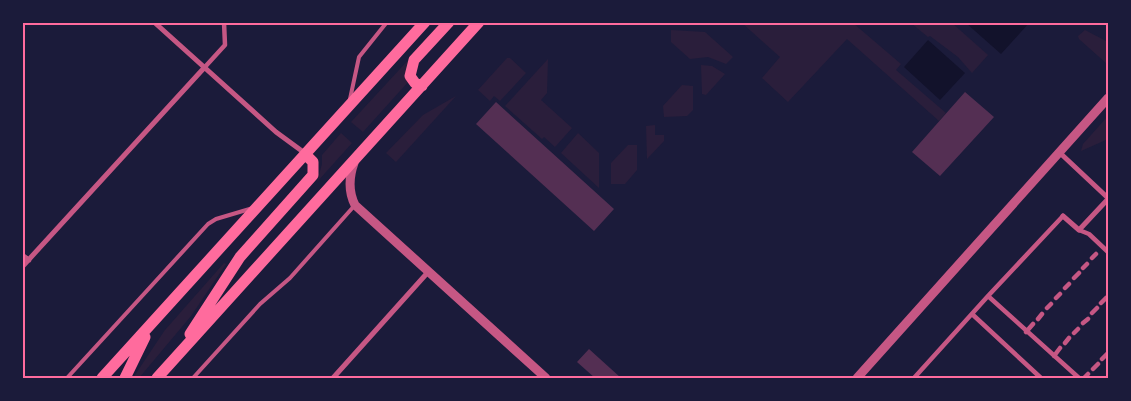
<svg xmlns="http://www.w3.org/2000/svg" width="1131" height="401" viewBox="0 0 1131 401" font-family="'Work Sans',sans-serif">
	<rect width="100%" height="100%" fill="#1b1b3a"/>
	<!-- green -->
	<path fill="#2a1e3b" d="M742,23H853L901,64L896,70L946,113L939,121L847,39L788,102L762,78L780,57Z
		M911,23H952L988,55L972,73L958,57L930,36L928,37Z
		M671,30L705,32L733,57L726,64L708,57L690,59L671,42Z
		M1085,30L1108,42L1107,64L1079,39L1078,36Z
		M411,57L409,81L363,132L351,122Z
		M507,58H510L526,73L500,101L494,96L490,101L478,90Z
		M548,59L547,93L541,100L572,128L555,147L544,137L542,139L505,106Z
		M701,65L712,66L725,74L706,95L702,94Z
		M682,85L693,86V110L687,116L664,117L663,106Z
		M456,96L396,162L386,153L423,115Z
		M1108,116V139L1081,151L1083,144Z
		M655,125V135H664V141L647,159L646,126Z
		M341,133L352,143L317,182L322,164V155Z
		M578,133L599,153V188L561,153Z
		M628,145H637V170L625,184H611V163Z
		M224,263L226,264L191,316L139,378H133L165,330Z"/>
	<!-- water -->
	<path fill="#12122b" d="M966,23H1029L1001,54Z
		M928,40L965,73L940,100L904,67Z"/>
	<!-- building -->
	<path fill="#542f53" d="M965,92L994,117L940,176L912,152Z
		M496,102L614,209L594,231L476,124Z
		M589,349L621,378H595L577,362Z"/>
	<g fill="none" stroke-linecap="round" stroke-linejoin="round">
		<!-- service -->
		<path stroke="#c65784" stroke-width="4" d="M350,99L359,57L387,22
			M67,378L208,224L216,219L253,208
			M193,378L260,304L290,278L355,205"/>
		<!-- pedestrian -->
		<path stroke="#c65784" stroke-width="4.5" d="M204,68L225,45L224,22
			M1079,230L1089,234L1108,252
			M1092,258L1096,254
			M1083,268L1087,264
			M1074,278L1079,273
			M1065,288L1069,284
			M988,296L1079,378
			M1056,298L1060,294
			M1101,303L1106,298
			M1047,308L1051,304
			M1092,313L1097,308
			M972,314L1041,378
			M1038,319L1042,314
			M1083,323L1088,319
			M1026,332L1033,324
			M1074,333L1078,329
			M1065,343L1069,338
			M1054,356L1060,348
			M1102,359L1107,354
			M1093,369L1098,364
			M914,378L988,296L1063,216
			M1084,378L1088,374"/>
		<!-- minor -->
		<path stroke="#c65784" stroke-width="5" d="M154,22L276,132L306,154
			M1059,152L1108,198
			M1063,216L1079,230L1108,199
			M22,255L29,260
			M22,267L204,68
			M333,378L429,271"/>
		<!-- tertiary -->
		<path stroke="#c65784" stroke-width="9" d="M354,163C349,177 348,191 355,205L546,378
			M857,378L1108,98"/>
		<!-- primary -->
		<path stroke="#ff6b9d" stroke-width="11" d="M422,86L415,83L410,76L414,60L449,22
			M190,334L240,257L313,175V162L306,155
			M102,378L425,22
			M125,378L145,337
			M157,378L479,22"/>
	</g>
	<!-- border -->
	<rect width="1131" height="401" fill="none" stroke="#1b1b3a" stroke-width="48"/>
	<rect x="24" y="24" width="1083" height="353" fill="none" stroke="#ff6b9d" stroke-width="2"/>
</svg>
